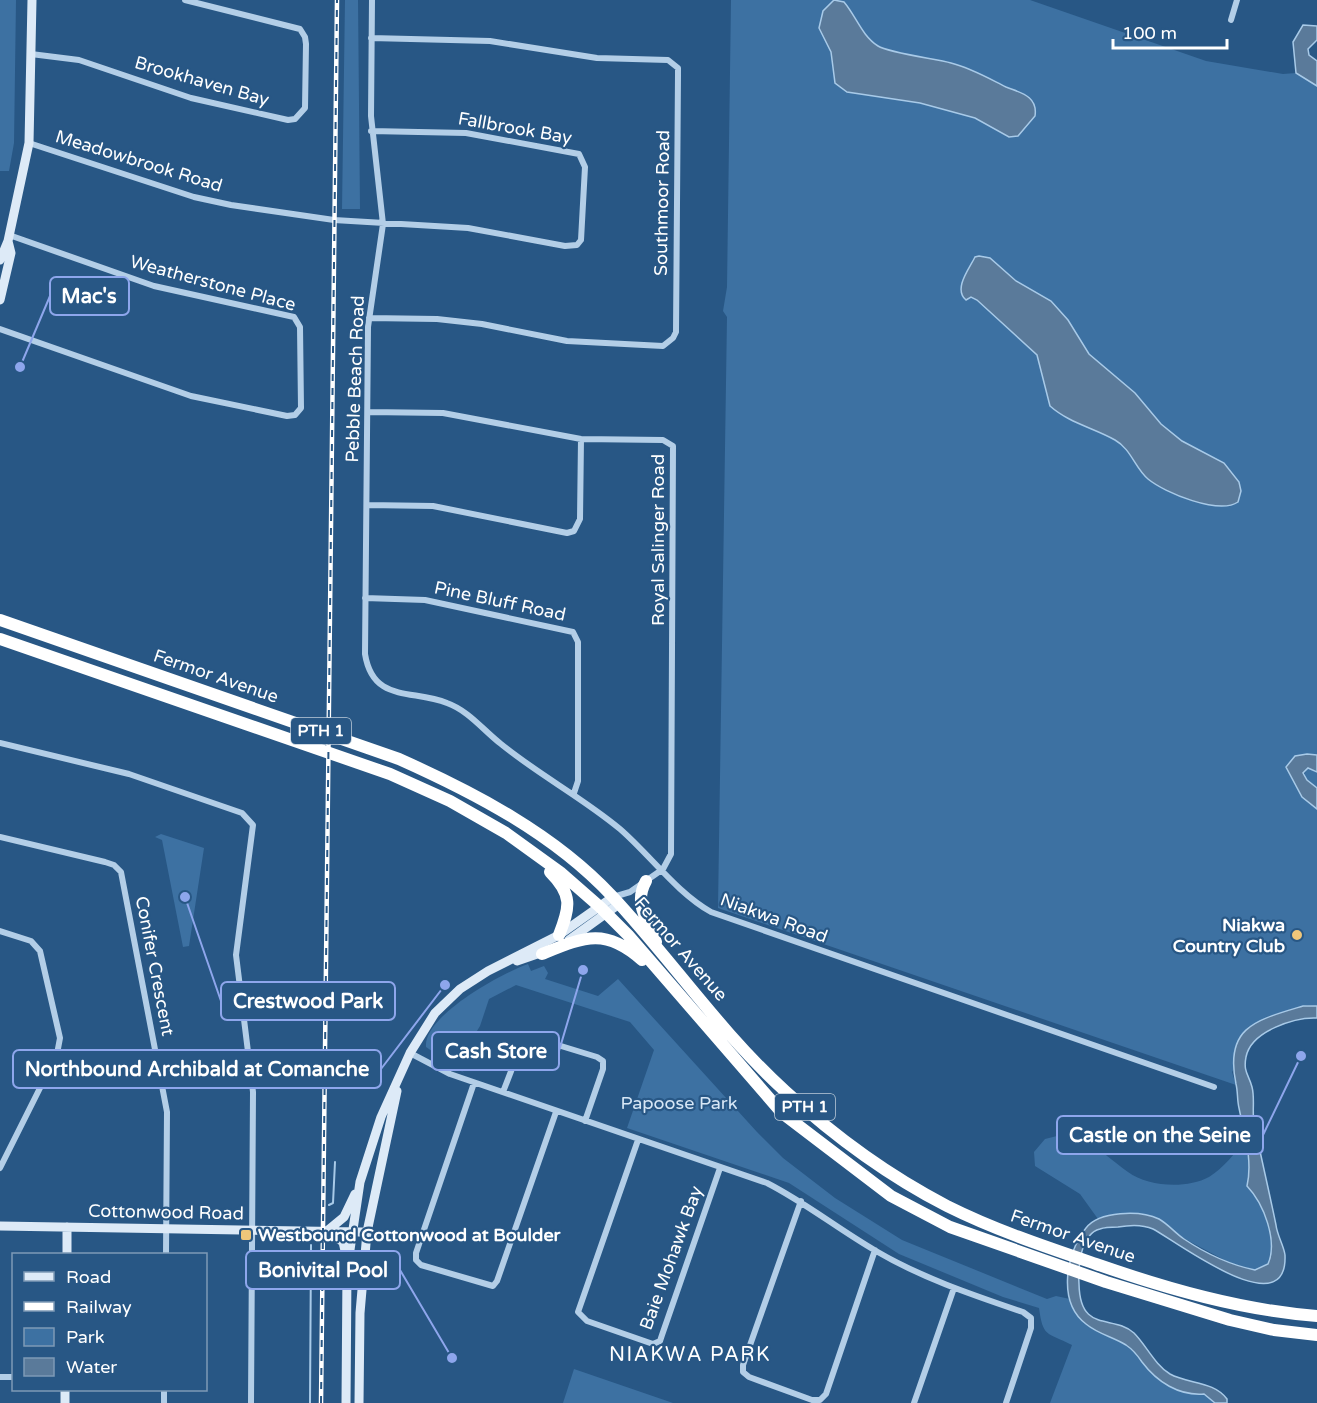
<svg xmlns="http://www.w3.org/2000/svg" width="1317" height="1403" viewBox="0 0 1317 1403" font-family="'Varela Round',sans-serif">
	<rect width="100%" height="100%" fill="#285785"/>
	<!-- green -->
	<path fill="#3d71a2" d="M0,0H16L14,143L9,171H0Z
		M345,0H358L360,209H342Z
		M731,0H1030L1206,61L1283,74L1296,73L1317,86V755L1307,754L1287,769L1302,797L1317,809V1006L1307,1005L1266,1017L1232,1072L1236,1085L718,908L727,317L723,311L727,287Z
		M1308,768L1317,772V788L1303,776Z
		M161,834L204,848L189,946L183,947L162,840L155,837Z
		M528,964L531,971L544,966L548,973L545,979L598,996L618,979L757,1132L783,1158L835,1198L902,1240L1047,1299L1056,1296L1070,1299C1084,1338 1105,1326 1129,1347C1153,1368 1167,1396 1204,1394L1215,1403H1050L1072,1345C1046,1332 1043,1337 1039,1308L1003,1297L899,1254L789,1183L627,1128L654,1050L630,1022L516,985L489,999L480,1026L456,1065L464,1073L426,1047C423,1016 502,973 528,964Z
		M1065,1134C1096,1143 1103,1154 1128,1172C1148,1187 1187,1189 1209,1177C1224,1168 1234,1153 1246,1141L1250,1175L1247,1186C1264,1204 1278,1241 1268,1264L1256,1270L1230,1263L1185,1239L1160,1220L1140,1214L1098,1219L1080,1194L1035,1166L1034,1152L1045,1139Z
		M574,1369L673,1403H563Z"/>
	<!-- water -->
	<path fill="#5a7a9a" stroke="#a8cae8" stroke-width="1.5" d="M834,0L844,2C856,16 862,36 878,46C889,53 936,59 951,63C971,68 988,78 1006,87C1021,93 1038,96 1035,116L1018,136L1009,137L975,118L920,103L847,92L835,83L831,52L819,28L823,11Z
		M1303,25L1317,26V40L1308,49L1309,55L1317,61V86L1296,73L1293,42Z
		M979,256L990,258L1016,281L1051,301L1068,320L1089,354L1135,393L1161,424L1182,441L1224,463L1239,482L1241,491L1238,502C1219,515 1165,493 1148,479C1135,468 1131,449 1115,440C1094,428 1069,423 1050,406L1037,355L977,300L971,297L966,300C953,289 969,269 975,257Z
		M1307,754L1317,755V772L1308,768L1303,773L1307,780L1317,788V809L1302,797L1286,767L1295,756Z
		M1303,1006H1317V1018C1295,1017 1251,1031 1246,1057C1243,1072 1249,1075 1252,1087C1255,1098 1252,1111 1254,1123C1261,1157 1269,1191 1276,1225C1277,1235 1284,1246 1285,1255C1288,1328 1173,1239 1153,1229C1142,1224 1129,1225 1118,1227C1112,1227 1105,1227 1100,1229C1080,1234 1078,1268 1079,1284C1080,1334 1113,1314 1134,1333C1146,1345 1155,1365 1170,1374C1188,1384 1214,1381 1227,1399V1403H1215L1204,1394C1179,1396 1157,1382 1142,1362C1138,1356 1132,1349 1126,1345C1113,1337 1098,1334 1086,1324C1057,1302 1066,1253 1086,1228C1099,1211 1140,1210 1159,1219C1168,1224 1175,1233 1184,1239C1205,1253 1231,1265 1255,1270L1268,1264C1278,1241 1264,1204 1247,1186C1253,1160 1244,1133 1239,1108C1237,1100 1238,1092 1236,1084C1224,1027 1256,1020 1303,1006Z"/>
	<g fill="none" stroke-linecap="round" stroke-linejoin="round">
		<!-- stream -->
		<path stroke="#a8cae8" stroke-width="2" d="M329,1205L333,1203L335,1162
			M310,1403L311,1245"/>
		<!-- street -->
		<path stroke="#b3cee7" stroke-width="6" d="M372,0L371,116L383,224L368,327L365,654C373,703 412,689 447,703C469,711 483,730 501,744C539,775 583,798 620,829C651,856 676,892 711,912L1214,1087
			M1231,20L1237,0
			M31,54L79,60L191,98L288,120L295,119L305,108L306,44L305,37L300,29L185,0
			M29,143L194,197L231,205L334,220L468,228L565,246L577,245L581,240L585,167L579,154L466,133L371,131
			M369,318L437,319L482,324L567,341L663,346L673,338L676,332L678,75V68L668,60L597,58L490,41L371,38
			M0,329L191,396L287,416L295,415L301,408L300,327L294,317L154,286L9,235
			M368,412L443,413L581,439L663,440L673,446L671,854L663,869
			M367,505L433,506L567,533L574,531L580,519L581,439
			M365,598L425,600L573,632L578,642V781L574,793
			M0,743L129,774L242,813L253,825L236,955L253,1092L251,1403
			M0,837L105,862L114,865L121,872L167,1112L166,1254
			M613,897L630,892L663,869
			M0,931L31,941L40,951L60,1038L57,1054L0,1168
			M410,1053L450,1074L767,1183C806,1203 838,1229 876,1251C922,1278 973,1295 1023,1312L1031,1318V1328L1006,1403
			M474,1083L416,1253V1260L421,1265L493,1286L497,1281L556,1112
			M503,1092L525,1035L597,1057L603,1061V1069L585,1121
			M638,1140L578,1312L587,1321L653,1344L660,1341L662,1335L720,1168
			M801,1201L743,1365V1372L749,1377L812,1400H820L826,1394L875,1250
			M0,1377H14
			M164,1403V1390
			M914,1403L954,1288"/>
		<!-- secondary -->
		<path stroke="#ddeaf7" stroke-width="9" d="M0,260L8,241L29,143L32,0
			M0,300L11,253L8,241
			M569,940L619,904
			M517,961L546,951
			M0,1226L367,1232
			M327,1231L344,1217L355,1194
			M329,1233L343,1242L346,1255
			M67,1254V1227
			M65,1403V1390
			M346,1403L347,1270L360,1182L381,1117L410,1053L435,1013L460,989L488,971L559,935L613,897
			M359,1403L360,1313L367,1232L397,1091"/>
		<!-- highway -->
		<path stroke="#fff" stroke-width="12" d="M0,620L399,759C475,793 554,834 612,896C671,959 720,1032 785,1091C833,1135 889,1176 947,1206C995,1230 1046,1247 1096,1264C1168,1289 1241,1310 1317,1316
			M0,639L390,774L450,801L506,833L560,872L600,907L628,935L782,1113L891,1196L950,1227L1106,1282L1230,1320L1274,1330L1317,1335
			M550,872C573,895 570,907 559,935
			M646,881C633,904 648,920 656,942
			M542,954C584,937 605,927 642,960"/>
		<!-- rail casing -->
		<g stroke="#fff" stroke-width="4.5">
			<path id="rail" d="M321,1403L337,0"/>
		</g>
		<!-- rail -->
		<use href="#rail" stroke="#285785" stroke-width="2" stroke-dasharray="7" stroke-linecap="butt"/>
	</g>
	<!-- markers -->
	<g fill="#efc67a" stroke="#285785" stroke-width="2">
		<circle cx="1297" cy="935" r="6"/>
		<rect x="240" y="1229" width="12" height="12" rx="3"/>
	</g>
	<g text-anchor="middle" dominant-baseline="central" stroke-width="4.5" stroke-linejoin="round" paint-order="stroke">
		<!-- shield labels -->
		<g fill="#285785" stroke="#becdda" stroke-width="1.5">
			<rect x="291" y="718" width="60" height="26" rx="4.5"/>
			<rect x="775" y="1094" width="60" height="26" rx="4.5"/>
		</g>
		<g font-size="16" font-weight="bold" fill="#fff">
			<text x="321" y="731">PTH 1</text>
			<text x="805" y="1107">PTH 1</text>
		</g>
		<!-- street labels -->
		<g font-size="18" fill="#fff" stroke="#285785">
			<text transform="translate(202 81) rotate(16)">Brookhaven Bay</text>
			<text transform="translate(515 128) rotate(10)">Fallbrook Bay</text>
			<text transform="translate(139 161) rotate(17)">Meadowbrook Road</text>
			<text transform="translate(662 203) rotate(-89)">Southmoor Road</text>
			<text transform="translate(213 283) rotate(15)">Weatherstone Place</text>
			<text transform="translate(355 379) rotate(-88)">Pebble Beach Road</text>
			<text transform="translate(658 540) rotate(-90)">Royal Salinger Road</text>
			<text transform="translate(500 601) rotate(12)">Pine Bluff Road</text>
			<text transform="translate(216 676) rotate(19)">Fermor Avenue</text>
			<text transform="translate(774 918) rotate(20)">Niakwa Road</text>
			<text transform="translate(681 949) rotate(49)">Fermor Avenue</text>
			<text transform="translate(155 966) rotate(79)">Conifer Crescent</text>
			<text transform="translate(166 1212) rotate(1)">Cottonwood Road</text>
			<text transform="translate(1073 1236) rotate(19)">Fermor Avenue</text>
			<text transform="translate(671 1258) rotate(-70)">Baie Mohawk Bay</text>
		</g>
		<!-- poi labels -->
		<g font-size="18" font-weight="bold" fill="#fff" stroke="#285785" text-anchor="end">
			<text x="1285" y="925">Niakwa<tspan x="1285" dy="21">Country Club</tspan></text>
			<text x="258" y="1235" text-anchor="start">Westbound Cottonwood at Boulder</text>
		</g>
		<!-- park labels -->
		<g font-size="18" fill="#d7e7f6" stroke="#285785">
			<text x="679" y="1103">Papoose Park</text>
		</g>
		<!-- neighbourhood labels -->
		<g font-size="20" letter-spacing="1.5" fill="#fff" stroke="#285785">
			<text x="690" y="1355">NIAKWA PARK</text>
		</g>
	</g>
	<!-- callouts -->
	<path fill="none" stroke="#8ea6ec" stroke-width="2" d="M20 367L50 296M185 897L221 1001M583 970L559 1051M445 985L381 1069M1301 1056L1263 1135M452 1358L400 1270"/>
	<g fill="#8ea6ec" stroke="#285785" stroke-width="2">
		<circle cx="20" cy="367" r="6"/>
		<circle cx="185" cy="897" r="6"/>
		<circle cx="583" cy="970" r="6"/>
		<circle cx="445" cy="985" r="6"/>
		<circle cx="1301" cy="1056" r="6"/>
		<circle cx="452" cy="1358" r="6"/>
	</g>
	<g fill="#285785" stroke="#8ea6ec" stroke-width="2">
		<rect x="50" y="277" width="79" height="38" rx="6"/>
		<rect x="221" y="982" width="174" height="38" rx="6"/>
		<rect x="432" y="1032" width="127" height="38" rx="6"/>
		<rect x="13" y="1050" width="368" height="38" rx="6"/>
		<rect x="1057" y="1116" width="206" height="38" rx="6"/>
		<rect x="246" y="1251" width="154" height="38" rx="6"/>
	</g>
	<g font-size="20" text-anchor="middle" font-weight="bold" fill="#fff">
		<text x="89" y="303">Mac's</text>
		<text x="308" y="1008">Crestwood Park</text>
		<text x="496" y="1058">Cash Store</text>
		<text x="197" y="1076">Northbound Archibald at Comanche</text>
		<text x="1160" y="1142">Castle on the Seine</text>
		<text x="323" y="1277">Bonivital Pool</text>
	</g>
	<!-- legend -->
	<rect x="12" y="1253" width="195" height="138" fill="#285785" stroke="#7e9ab6" stroke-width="1.5"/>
	<rect x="24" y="1272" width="30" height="9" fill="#ddeaf7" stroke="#7e9ab6" stroke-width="1.5"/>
	<text x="66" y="1283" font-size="18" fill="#ffffff">Road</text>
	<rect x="24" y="1302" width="30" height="9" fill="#ffffff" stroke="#7e9ab6" stroke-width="1.5"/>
	<text x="66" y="1313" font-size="18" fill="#ffffff">Railway</text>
	<rect x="24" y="1328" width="30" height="18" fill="#3d71a2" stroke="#7e9ab6" stroke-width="1.5"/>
	<text x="66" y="1343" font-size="18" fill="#ffffff">Park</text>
	<rect x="24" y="1358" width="30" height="18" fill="#5a7a9a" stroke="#7e9ab6" stroke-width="1.5"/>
	<text x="66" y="1373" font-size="18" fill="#ffffff">Water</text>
	<!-- scale -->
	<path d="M1113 39v9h114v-9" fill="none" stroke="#ffffff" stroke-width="3"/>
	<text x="1122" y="39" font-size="18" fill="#ffffff" stroke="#285785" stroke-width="4.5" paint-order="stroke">100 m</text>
</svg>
